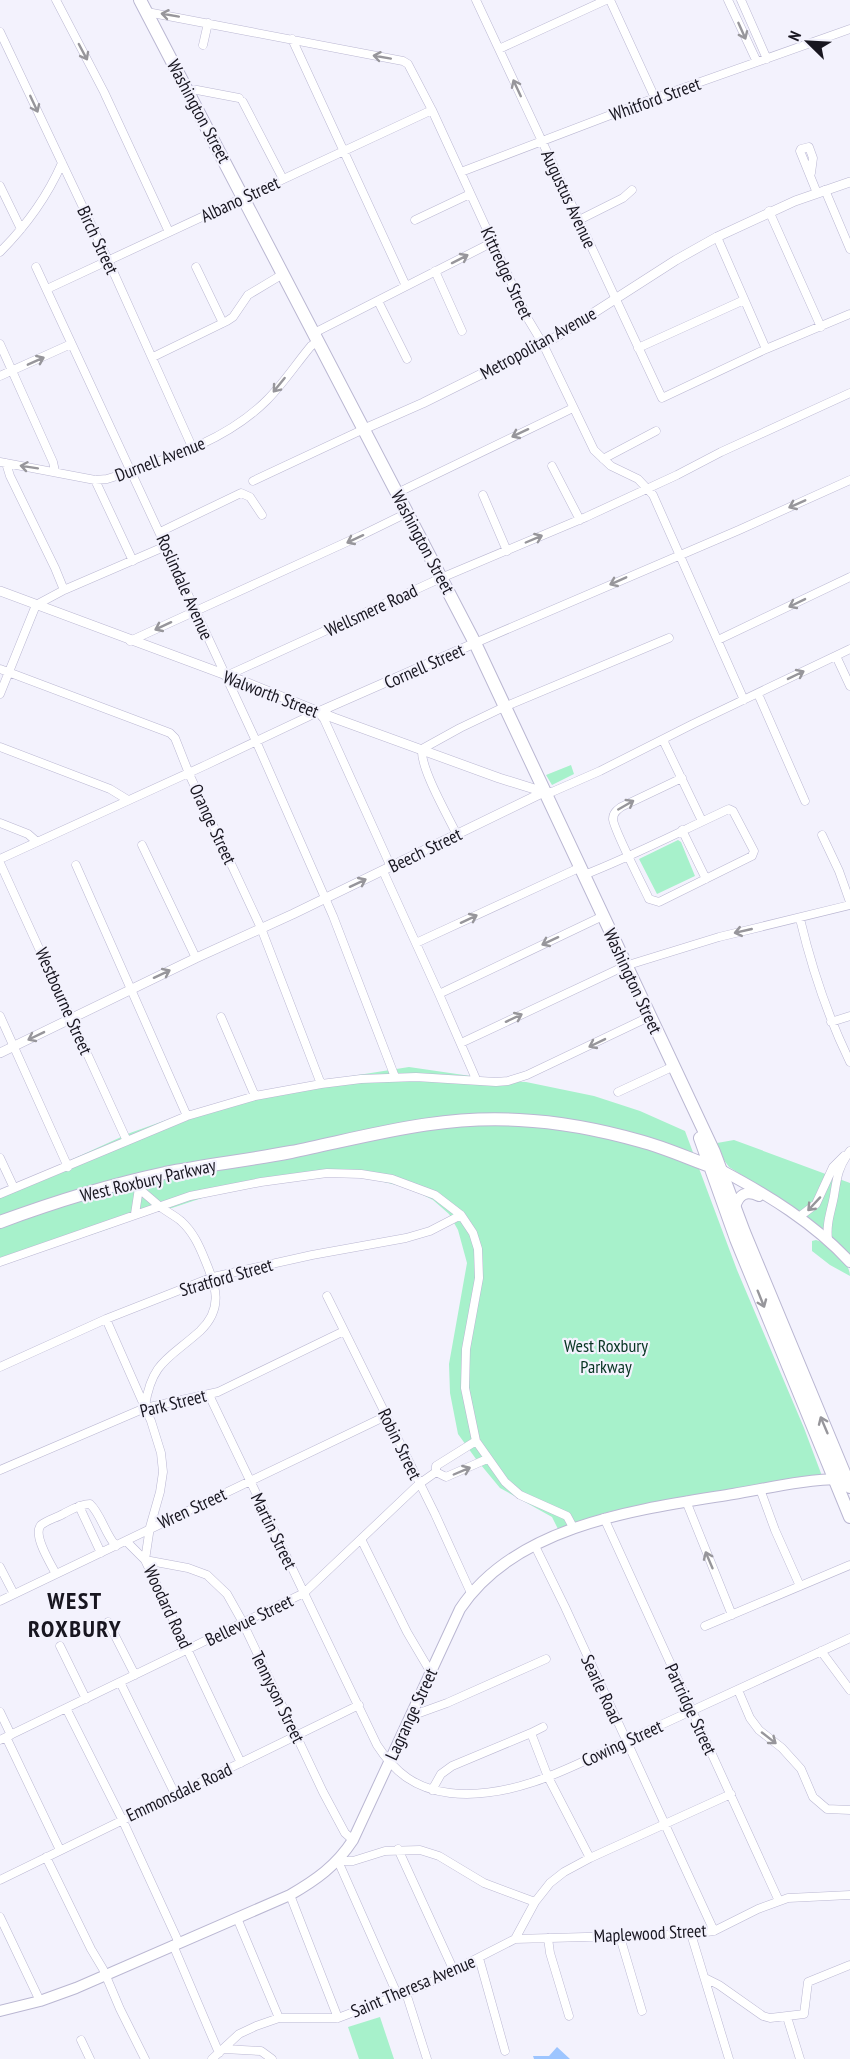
<svg xmlns="http://www.w3.org/2000/svg" width="850" height="2059" viewBox="0 0 850 2059" font-family="'PT Sans Narrow',sans-serif">
	<rect width="100%" height="100%" fill="#f3f2fd"/>
	<!-- green -->
	<path fill="#a7f1cb" d="M571,765L574,774L552,785L546,775Z
		M678,840L681,842L695,876L657,894L639,859Z
		M409,1067L505,1081L526,1082L594,1096L640,1111L685,1131L737,1270L804,1428L822,1476L655,1502L608,1512L558,1529L552,1517L500,1488L476,1459L458,1434L450,1393L449,1364L467,1263L458,1230L449,1214L433,1200L421,1194L400,1186L368,1178L310,1174L214,1194L172,1208L138,1213L111,1228L0,1265V1192L130,1133L197,1109L282,1087Z
		M734,1140L850,1183V1261L806,1224L797,1210L729,1167L724,1160L717,1143Z
		M816,1240C828,1243 850,1261 850,1276L830,1265L812,1251V1241Z
		M380,2017L394,2059H359L348,2027Z"/>
	<!-- water -->
	<path fill="#9dc5ff" d="M557,2047L570,2059H534L533,2056H549Z"/>
	<g fill="none" stroke-linecap="round" stroke-linejoin="round">
		<!-- minor casing -->
		<g stroke="#bab7d2" stroke-width="9">
			<path id="minor" d="M56,0L104,92L169,232
				M476,0L662,398L766,349L850,314
				M610,0L655,98
				M728,0L757,62
				M741,0L767,59
				M147,12L403,61L408,64L432,110L528,319L543,344L594,450L611,466L638,479L653,495L744,700
				M0,32L108,260L193,449
				M292,39L406,286
				M203,45L208,23
				M499,49L606,0
				M189,91L197,90L239,98
				M243,102L283,179
				M461,172L655,98L850,29
				M811,173L813,158L809,147L801,149L800,151L817,193
				M0,186L21,229
				M825,190L850,249
				M769,211L821,327
				M415,220L470,194
				M579,220L623,198L632,190
				M717,237L766,349
				M0,252C26,226 47,197 62,163
				M36,267L256,741L333,916L395,1077
				M196,267L223,323
				M435,271L462,331
				M47,289L432,110
				M378,301L407,359
				M314,333L493,242
				M0,344L53,462L55,471
				M638,348L744,300
				M153,357L227,321L233,317L248,295L283,274
				M0,376L71,344
				M603,459L656,431
				M0,462L95,480L107,479C163,460 224,443 267,400C283,384 296,364 311,346L318,341
				M6,463L10,476L55,568L64,590
				M552,466L580,520
				M95,480L133,561
				M253,481L364,429
				M397,493L573,408
				M483,495L507,551
				M160,532L241,493L250,497L262,515
				M718,640L850,577
				M130,641L360,536L407,513
				M475,643L739,530L850,480
				M836,656L850,686
				M0,669L170,733L175,738L190,776L261,928L321,1084
				M226,676L441,578L586,517L677,475L721,452L850,393
				M0,694L36,605L64,590L166,546
				M758,694L805,801
				M663,740L702,821
				M0,747L110,789L128,800
				M544,792H552L600,771L693,724L850,649
				M0,823L28,834L36,841
				M682,830L706,879
				M457,835C448,816 420,768 422,749L460,728L504,707L669,638
				M822,835L839,871L850,902
				M142,845L196,958
				M0,859L206,765L318,712L324,719L391,867
				M0,863L127,1141
				M76,865L187,1116
				M383,871L439,994L476,1079
				M584,875C633,856 681,831 729,809L733,811L754,851L752,856L659,902L649,899C643,886 613,828 613,819C613,813 617,810 621,807L682,778
				M800,919C812,969 828,1017 850,1062
				M416,943L581,867
				M439,994L603,916
				M0,1016L68,1167
				M221,1017L255,1096
				M831,1022L850,1016
				M461,1043L625,966L719,937L850,905
				M618,1092L672,1067
				M0,1158L14,1188
				M130,1181C139,1189 149,1197 158,1205C165,1211 174,1215 181,1221C193,1232 199,1245 205,1260C216,1286 224,1308 200,1331C169,1359 152,1361 145,1406
				M0,1194L187,1116L255,1096L321,1084L361,1079L416,1077L496,1082L508,1081L527,1075L649,1017
				M135,1214L139,1188
				M799,1217L816,1204L833,1167L844,1156
				M828,1240C826,1223 831,1212 834,1196C837,1177 838,1167 850,1151
				M0,1262L190,1196L261,1182L327,1173L361,1174L392,1179L435,1195L461,1215L473,1233L478,1249L479,1278L466,1349L465,1388L476,1441L505,1482L520,1495L567,1516L574,1529
				M327,1296L435,1514L471,1593
				M106,1319L151,1421L161,1453L163,1472L160,1492L150,1527L145,1560L241,1763
				M0,1367L106,1319L213,1277L312,1255L406,1238L430,1231L461,1215
				M209,1395L377,1745C395,1773 416,1789 450,1793C521,1801 589,1757 652,1729C718,1699 784,1669 850,1638
				M0,1470L145,1408L218,1392L344,1331
				M436,1472L446,1477L487,1459
				M760,1489L775,1530L800,1586
				M686,1501L732,1615
				M79,1506L101,1553
				M604,1518L779,1901
				M361,1539L407,1632L430,1671
				M126,1541L145,1560L188,1568L207,1575L227,1594L241,1619L323,1792L345,1833L353,1840
				M535,1546L565,1607L714,1931
				M0,1567L14,1594
				M56,1574C51,1564 32,1535 41,1525C47,1520 56,1518 63,1514C71,1510 80,1504 90,1504C101,1514 105,1534 116,1546
				M0,1601L386,1416
				M108,1622L135,1675
				M705,1626L850,1565
				M60,1646L86,1699
				M821,1651L850,1690
				M120,1682L175,1794
				M738,1690L750,1718L759,1730L782,1748L801,1769L813,1797L827,1809L850,1810
				M66,1708L122,1819L179,1943
				M0,1712L11,1735
				M411,1716L447,1703L546,1659
				M531,1733L543,1727
				M6,1737L60,1850
				M0,1740L304,1593L419,1484L436,1472V1466L476,1441
				M432,1790L441,1774L452,1766L531,1733L548,1777L590,1858
				M398,1849L454,1971
				M46,1857L91,1949L103,1969L120,2009L145,2059
				M0,1880L359,1705
				M290,1895L338,2018
				M0,1917L40,2001
				M237,1918L279,2018
				M691,1934L729,2059
				M620,1937L642,2011
				M548,1938L550,1953L569,2016
				M515,1939L535,1902L550,1883L564,1872L590,1858L731,1794
				M173,1945L219,2053
				M479,1958L505,2051
				M705,1978L719,1985L763,2016L770,2018L804,2014L808,1982L850,1965
				M406,1993L427,2059
				M398,1996L338,1861H353L385,1851L420,1850L439,1856L484,1883L535,1902
				M787,2017L800,2059
				M81,2040L90,2059
				M224,2049L261,2051L272,2059
				M212,2059L239,2034L256,2026L279,2018H338L425,1985L515,1939L691,1934L714,1931L758,1909L788,1898L850,1895"/>
		</g>
		<!-- tertiary casing -->
		<g stroke="#bab7d2" stroke-width="10">
			<path id="tertiary" d="M364,429L423,403L556,337L676,260L717,237L795,201L850,182
				M0,591L245,682L334,718L499,778L544,792
				M318,712L475,643
				M0,1053L196,958L293,914L544,792"/>
		</g>
		<!-- secondary casing -->
		<g stroke="#bab7d2" stroke-width="12">
			<path id="secondary" d="M721,1170C768,1195 814,1223 850,1262
				M735,1207C739,1194 746,1190 759,1196
				M0,2011L40,2001L76,1988L290,1895C316,1880 336,1866 353,1840L460,1609C516,1524 641,1509 733,1494C769,1488 806,1479 842,1479"/>
		</g>
		<!-- primary casing -->
		<g stroke="#bab7d2" stroke-width="14">
			<path id="primary" d="M140,0L475,643L714,1152L744,1232L850,1487
				M700,1138L736,1239L850,1517
				M0,1222C54,1202 109,1185 165,1173C207,1165 249,1160 291,1152C369,1136 438,1115 519,1120C560,1122 601,1130 640,1141C667,1148 694,1161 721,1170"/>
		</g>
		<!-- minor -->
		<use href="#minor" stroke="#fff" stroke-width="8"/>
		<!-- tertiary -->
		<use href="#tertiary" stroke="#fff" stroke-width="9"/>
		<!-- secondary -->
		<use href="#secondary" stroke="#fff" stroke-width="10"/>
		<!-- primary -->
		<use href="#primary" stroke="#fff" stroke-width="12"/>
	</g>
	<!-- one-way arrows -->
	<defs><path id="oneway-shaft" d="M-6 0H5M1.5-3L5.5 0L1.5 3" fill="none" stroke-width="1.6" stroke-linecap="round" stroke-linejoin="round" transform="scale(1.5)"/></defs>
	<g stroke="#97969b">
		<use href="#oneway-shaft" transform="translate(170 15) rotate(-170)"/>
		<use href="#oneway-shaft" transform="translate(742 31) rotate(66)"/>
		<use href="#oneway-shaft" transform="translate(83 52) rotate(62)"/>
		<use href="#oneway-shaft" transform="translate(382 57) rotate(-170)"/>
		<use href="#oneway-shaft" transform="translate(517 88) rotate(-115)"/>
		<use href="#oneway-shaft" transform="translate(34 104) rotate(65)"/>
		<use href="#oneway-shaft" transform="translate(460 259) rotate(-27)"/>
		<use href="#oneway-shaft" transform="translate(36 361) rotate(-24)"/>
		<use href="#oneway-shaft" transform="translate(279 385) rotate(129)"/>
		<use href="#oneway-shaft" transform="translate(520 433) rotate(155)"/>
		<use href="#oneway-shaft" transform="translate(29 467) rotate(-171)"/>
		<use href="#oneway-shaft" transform="translate(797 504) rotate(156)"/>
		<use href="#oneway-shaft" transform="translate(355 539) rotate(155)"/>
		<use href="#oneway-shaft" transform="translate(534 539) rotate(-23)"/>
		<use href="#oneway-shaft" transform="translate(618 581) rotate(156)"/>
		<use href="#oneway-shaft" transform="translate(797 603) rotate(154)"/>
		<use href="#oneway-shaft" transform="translate(163 626) rotate(155)"/>
		<use href="#oneway-shaft" transform="translate(796 675) rotate(-26)"/>
		<use href="#oneway-shaft" transform="translate(626 805) rotate(-30)"/>
		<use href="#oneway-shaft" transform="translate(358 883) rotate(-25)"/>
		<use href="#oneway-shaft" transform="translate(469 919) rotate(-25)"/>
		<use href="#oneway-shaft" transform="translate(743 931) rotate(167)"/>
		<use href="#oneway-shaft" transform="translate(550 941) rotate(155)"/>
		<use href="#oneway-shaft" transform="translate(162 974) rotate(-25)"/>
		<use href="#oneway-shaft" transform="translate(514 1018) rotate(-25)"/>
		<use href="#oneway-shaft" transform="translate(36 1036) rotate(154)"/>
		<use href="#oneway-shaft" transform="translate(597 1043) rotate(154)"/>
		<use href="#oneway-shaft" transform="translate(814 1204) rotate(133)"/>
		<use href="#oneway-shaft" transform="translate(761 1299) rotate(68)"/>
		<use href="#oneway-shaft" transform="translate(824 1425) rotate(-113)"/>
		<use href="#oneway-shaft" transform="translate(462 1471) rotate(-23)"/>
		<use href="#oneway-shaft" transform="translate(709 1560) rotate(-113)"/>
		<use href="#oneway-shaft" transform="translate(769 1738) rotate(38)"/>
	</g>
	<g text-anchor="middle" dominant-baseline="central" stroke-width="4.5" stroke-linejoin="round" paint-order="stroke">
		<!-- street labels -->
		<g font-size="18" fill="#181620" stroke="#f3f2fd">
			<text transform="translate(655 99) rotate(-20)">Whitford Street</text>
			<text transform="translate(199 111) rotate(62)">Washington Street</text>
			<text transform="translate(240 199) rotate(-25)">Albano Street</text>
			<text transform="translate(569 199) rotate(65)">Augustus Avenue</text>
			<text transform="translate(98 240) rotate(65)">Birch Street</text>
			<text transform="translate(507 273) rotate(65)">Kittredge Street</text>
			<text transform="translate(538 343) rotate(-29)">Metropolitan Avenue</text>
			<text transform="translate(160 459) rotate(-21)">Durnell Avenue</text>
			<text transform="translate(423 542) rotate(62)">Washington Street</text>
			<text transform="translate(185 587) rotate(66)">Roslindale Avenue</text>
			<text transform="translate(371 610) rotate(-25)">Wellsmere Road</text>
			<text transform="translate(424 666) rotate(-24)">Cornell Street</text>
			<text transform="translate(271 694) rotate(21)">Walworth Street</text>
			<text transform="translate(213 824) rotate(65)">Orange Street</text>
			<text transform="translate(425 850) rotate(-26)">Beech Street</text>
			<text transform="translate(633 981) rotate(65)">Washington Street</text>
			<text transform="translate(64 1001) rotate(66)">Westbourne Street</text>
			<text transform="translate(148 1180) rotate(-13)">West Roxbury Parkway</text>
			<text transform="translate(226 1277) rotate(-16)">Stratford Street</text>
			<text transform="translate(173 1403) rotate(-14)">Park Street</text>
			<text transform="translate(400 1444) rotate(64)">Robin Street</text>
			<text transform="translate(192 1508) rotate(-25)">Wren Street</text>
			<text transform="translate(274 1531) rotate(64)">Martin Street</text>
			<text transform="translate(168 1607) rotate(65)">Woodard Road</text>
			<text transform="translate(249 1620) rotate(-26)">Bellevue Street</text>
			<text transform="translate(602 1689) rotate(65)">Searle Road</text>
			<text transform="translate(278 1697) rotate(64)">Tennyson Street</text>
			<text transform="translate(691 1709) rotate(65)">Partridge Street</text>
			<text transform="translate(411 1714) rotate(-65)">Lagrange Street</text>
			<text transform="translate(622 1743) rotate(-25)">Cowing Street</text>
			<text transform="translate(179 1792) rotate(-25)">Emmonsdale Road</text>
			<text transform="translate(650 1933) rotate(-3)">Maplewood Street</text>
			<text transform="translate(413 1986) rotate(-23)">Saint Theresa Avenue</text>
		</g>
		<!-- park labels -->
		<g font-size="18" fill="#073422" stroke="#f3f2fd">
			<text x="606" y="1345">West Roxbury<tspan x="606" dy="21">Parkway</tspan></text>
		</g>
		<!-- district labels -->
		<g font-size="24" font-weight="bold" letter-spacing="1.5" fill="#181620" stroke="#f3f2fd">
			<text x="75" y="1600">WEST<tspan x="75" dy="28">ROXBURY</tspan></text>
		</g>
	</g>
	<!-- north arrow -->
	<g transform="translate(808 42) rotate(294)" stroke="#f3f2fd" stroke-width="4.5" paint-order="stroke">
	<path d="M0-4.5L10 22L0 15L-10 22Z" fill="#181620"/>
	<text y="-9" font-size="16" font-weight="bold" text-anchor="middle" fill="#181620">N</text>
	</g>
</svg>
